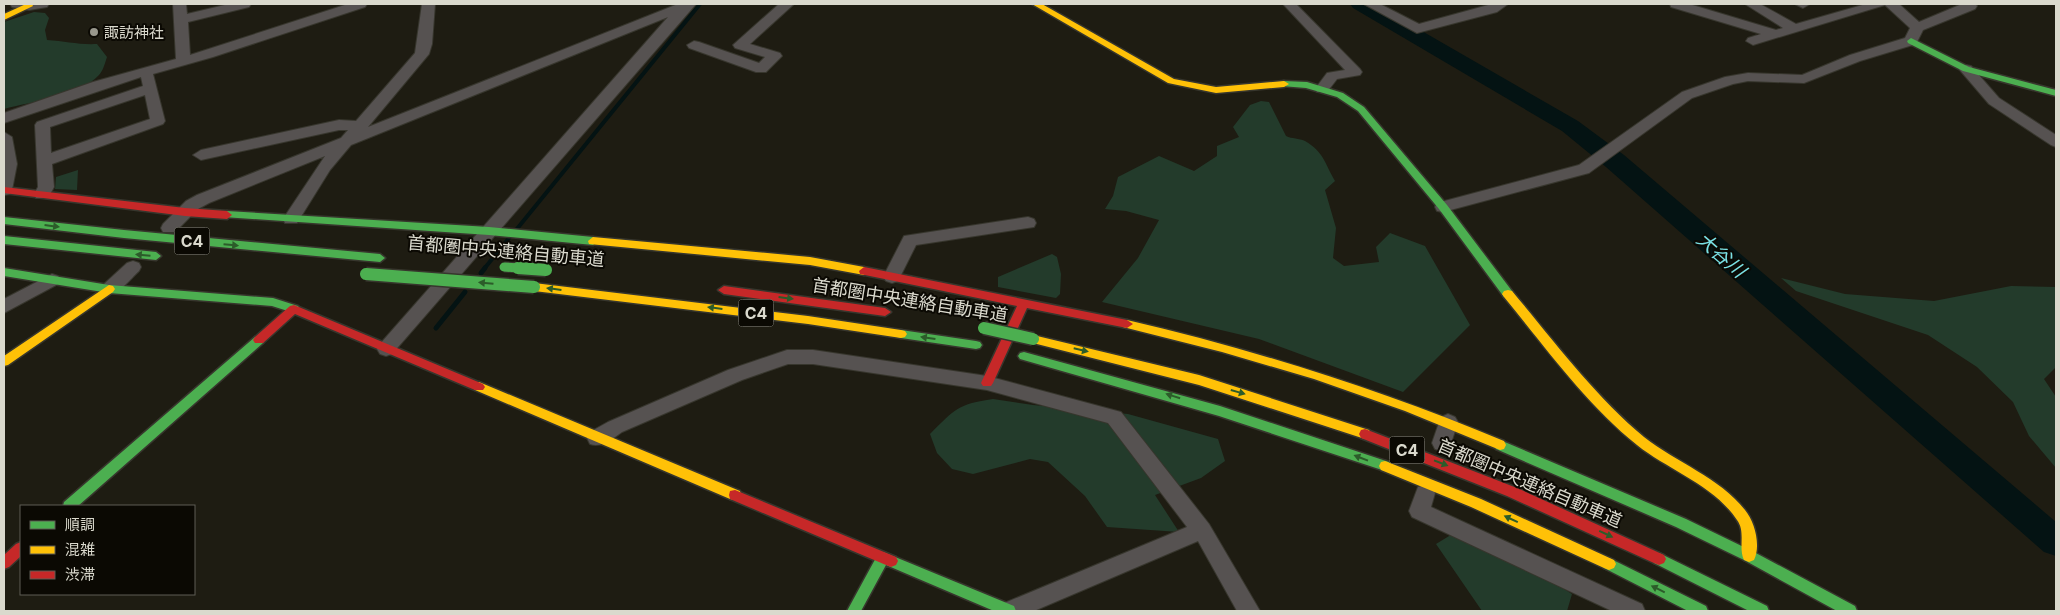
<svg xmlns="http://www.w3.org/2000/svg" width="2060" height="615" viewBox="0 0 2060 615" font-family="Inter,'Noto Sans JP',sans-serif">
	<rect width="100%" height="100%" fill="#1e1c12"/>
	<!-- green -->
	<path fill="#233b2b" d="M34,12L45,13L49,18L45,30L47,40C65,41 79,45 97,44L107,57C105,63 103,71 99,75C78,98 32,101 4,109V22Z
		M1261,101L1269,102L1286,136C1292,139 1299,138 1305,141C1324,152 1325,164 1335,181L1325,190L1336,228L1333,258L1344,266L1379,262L1376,247L1390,233L1425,246L1470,325L1403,392L1259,339L1102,302L1138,258L1159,220L1126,211L1105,209L1113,196L1118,177L1159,156L1194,171L1217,156V146L1239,137L1233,127L1250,105Z
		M78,170L77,190L55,189L56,177Z
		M1052,254L1057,257L1061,274L1060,294L1056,298L998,287V277Z
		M1781,278L1845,294L1934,301L2011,286L2056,287V367L2044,379L2056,397V468L2029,436L2013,402L1977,367L1928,335L1796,291Z
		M993,399L1033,405L1128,414L1218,439L1225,461L1201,478L1155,495L1179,532L1107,527L1085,496L1048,462L1030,459L973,474L952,469L937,453L930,434C955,409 958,404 993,399Z
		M1454,533L1538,573L1572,594L1567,611H1482L1436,544Z"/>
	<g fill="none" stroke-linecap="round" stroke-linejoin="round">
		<!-- stream-far1 -->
		<path stroke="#041313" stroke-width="4" d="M516,230L700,4
			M484,269L509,238"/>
		<!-- stream -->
		<path stroke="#041313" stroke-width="5" d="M481,273L485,268
			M436,328L465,292"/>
		<!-- river -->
		<path fill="#041313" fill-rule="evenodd" d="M1350,4H1375L1578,121L1624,155L2056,522V556L2044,552L1606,167L1562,131L1353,8Z"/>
		<!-- street casing -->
		<g stroke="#37362d" stroke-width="2">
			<path id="street" d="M10,4H49L47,7L29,10L12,7Z
				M173,4H186L187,14L229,4H251L249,7L188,22L190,55L348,4H367L365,7L213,57L153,74L165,121L163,124L52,164L54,187L48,198H36L34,194L38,187L35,125L37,122L143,86L141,77L4,123V113L93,82L176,59ZM145,95L150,119L51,153L50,127Z
				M422,4H435L432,44L429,54L368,127L678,4H696L392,354L386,356L380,354L377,349L380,344L668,17L351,145L330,170L297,223H285L283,219L325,156L209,203L198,209L175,232H163L161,228L163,224L186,201L197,195L341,138L348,130H339L201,160L193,155L201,150L339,120L356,121L415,53Z
				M779,4H794L750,44L780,53L782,56L766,72H756L689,48L687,45L694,41L699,42L759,63L765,57L735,48L733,45Z
				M1283,4H1296L1360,69L1362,72L1360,75L1337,79L1327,92H1317L1315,89L1327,73L1345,70Z
				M1364,4H1380L1419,24L1492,4H1508L1497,12L1417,33Z
				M1670,4H1689L1776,30L1783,28L1745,4H1760L1796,24L1866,4H1899L1919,22L1962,4H1975L1977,6L1975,9L1923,30L1916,44L1860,61L1804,83L1748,81L1733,84L1692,98L1589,173L1443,212L1437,211L1435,207L1437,203L1579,165L1682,92L1725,77L1748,73L1802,75L1850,55L1905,38L1910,28L1885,5L1753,45L1746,41L1748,38L1761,34L1671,7Z
				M1795,4H1810L1803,8Z
				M1966,65L1971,66L1999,98L2056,135V147L2051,145L1989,104L1959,69Z
				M4,132L12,137L17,164L12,190L10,194L4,195Z
				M1028,217L1034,219L1036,223L1034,227L916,245L898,281L892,283L886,281L883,277L904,236Z
				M133,261L139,263L141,267L139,271C129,280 117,298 103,293L100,289L103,285L127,263Z
				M52,274L58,276L61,280L58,284L4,313V299Z
				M787,350H813L987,376L1121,412L1209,524L1260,611H1237L1198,541L1034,611H999L1002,604L1187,527L1108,423L987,390L813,364H788L742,380L622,432C612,439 602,448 590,444L587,438L590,432L608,422L728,370Z
				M1448,414L1455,417L1458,422L1449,449L1442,451L1435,449L1432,443L1441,417Z
				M1425,485L1432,487L1435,493L1431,507L1642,604L1645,611H1612L1412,517L1409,511L1418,487Z"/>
		</g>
		<!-- fast casing -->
		<g stroke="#37362d" stroke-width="3">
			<path id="fast" d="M1911,38L1969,67L2056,90V96L1963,71L1908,43L1907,41Z
				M1284,81L1307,82L1343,93L1364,107L1447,205L1512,291L1514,294L1512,297H1504L1439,209L1358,111L1337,97L1306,88L1281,86V82Z
				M227,211L489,227L593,237L598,241L593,245L489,235L223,217L222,215Z
				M4,217L124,230L380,254L385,258L380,262L124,238L4,224Z
				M4,236L156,252L161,256L156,260L4,244Z
				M4,268L109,285L273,298L298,306L300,309L294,313L272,306L109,293L4,276Z
				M901,330L976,341L980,342L982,345L980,348L976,349L901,338L897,337L895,334L897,331Z
				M259,336L263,337L265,340L263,343L78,506H63L64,502L255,337Z
				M1024,352L1220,406L1389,462L1391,466L1389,470L1385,471L1219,416L1020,359L1018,356L1020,353Z
				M1500,440L1686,519L1754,552L1855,606L1857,611H1837L1744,560L1676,527L1496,449L1494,445L1496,441Z
				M883,552L1014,606L1016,611H994L886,565L861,611H847L878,554Z
				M1659,553L1767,606L1769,611H1749L1654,563L1652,559L1654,555Z
				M1609,558L1706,606L1708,611H1688L1604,568L1602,564L1604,560Z"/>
		</g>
		<!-- slow casing -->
		<g stroke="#37362d" stroke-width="3">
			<path id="slow" d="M26,4H32L33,6L4,20V14Z
				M1032,4H1042L1174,79L1216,87L1284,81L1289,84L1284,87L1216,93L1168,83Z
				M593,237L810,257L864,267L869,271L864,275L810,265L589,244L588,241Z
				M534,283L808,316L901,330L905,331L907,334L905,337L901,338L808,324L534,291L528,287Z
				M109,285L113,286L115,289L113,292L8,365L4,366V356Z
				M1508,290L1512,291C1554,341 1594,395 1644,437C1677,463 1719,477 1745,510C1755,522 1761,546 1754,560L1749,562L1744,560C1738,548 1746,532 1737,520C1714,485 1668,470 1637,445C1585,403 1546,348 1504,297L1502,294L1504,291Z
				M1127,320C1256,350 1382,390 1504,441L1506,445L1504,449L1500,450L1405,411L1314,379L1222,352L1123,327L1121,324Z
				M1033,335L1199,375L1369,430L1371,434L1369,438L1365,439L1199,385L1029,342L1027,339L1029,336Z
				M479,382L740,491L741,495L740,499L735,500L730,499L475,390L473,387L475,384Z
				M1385,461L1481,499L1614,560L1616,564L1614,568L1609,570L1604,568L1471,507L1381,470L1379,466L1381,462Z"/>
		</g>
		<!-- jam casing -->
		<g stroke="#37362d" stroke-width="3">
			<path id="jam" d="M4,187L185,208L227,211L232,215L227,219L185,216L4,193Z
				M864,267L1127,320L1133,324L1127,328L1027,308L993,383L991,386H983L981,383L1017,306L860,274L859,271Z
				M724,286L885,308L891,312L885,316L724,294L718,290Z
				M294,305L483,384L485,387L483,390H475L295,314L263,343H255L253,340L255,337L290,306Z
				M1365,429L1517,488L1664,555L1666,559L1664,563L1659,565L1654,563L1507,496L1361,438L1359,434L1361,430Z
				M735,490L896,557L898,561L896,565L891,567L886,565L730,499L729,495L730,491Z
				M21,542V556L9,567L4,569V555L16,544Z"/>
		</g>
		<!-- street -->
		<use href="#street" fill="#565251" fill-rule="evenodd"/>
		<!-- fast -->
		<use href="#fast" fill="#4caf50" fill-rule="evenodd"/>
		<!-- slow -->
		<use href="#slow" fill="#ffc107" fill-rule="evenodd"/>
		<!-- jam -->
		<use href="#jam" fill="#c62828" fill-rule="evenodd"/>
		<!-- fast-bridge-far1 casing -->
		<g stroke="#37362d" stroke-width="11" stroke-linecap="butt">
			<path id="fast-bridge-far1" d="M504,267L536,269"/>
		</g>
		<!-- fast-bridge casing -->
		<g stroke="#37362d" stroke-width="15" stroke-linecap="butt">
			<path id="fast-bridge" d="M518,268L546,270
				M366,274L534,287
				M984,328L1033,339"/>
		</g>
		<!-- fast-bridge-far1 -->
		<use href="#fast-bridge-far1" stroke="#4caf50" stroke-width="9"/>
		<!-- fast-bridge -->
		<use href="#fast-bridge" stroke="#4caf50" stroke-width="12"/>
	</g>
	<!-- one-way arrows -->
	<defs><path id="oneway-solid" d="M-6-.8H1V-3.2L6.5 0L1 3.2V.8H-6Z" transform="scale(1.25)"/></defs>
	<g fill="#2c5c2a">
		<use href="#oneway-solid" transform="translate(52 226) rotate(7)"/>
		<use href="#oneway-solid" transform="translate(231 245) rotate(5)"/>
		<use href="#oneway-solid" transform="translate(143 255) rotate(-175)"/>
		<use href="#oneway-solid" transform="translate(486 283) rotate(-175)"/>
		<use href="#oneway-solid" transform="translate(554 289) rotate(-173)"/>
		<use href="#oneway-solid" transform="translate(786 298) rotate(7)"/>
		<use href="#oneway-solid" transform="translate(715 308) rotate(-173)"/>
		<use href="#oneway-solid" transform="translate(928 338) rotate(-172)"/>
		<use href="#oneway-solid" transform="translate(1081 350) rotate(13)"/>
		<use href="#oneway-solid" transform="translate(1238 392) rotate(16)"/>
		<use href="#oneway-solid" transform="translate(1173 396) rotate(-162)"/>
		<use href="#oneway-solid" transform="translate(1361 458) rotate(-159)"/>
		<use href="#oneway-solid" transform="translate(1441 463) rotate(21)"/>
		<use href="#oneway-solid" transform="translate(1511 519) rotate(-155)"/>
		<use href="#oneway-solid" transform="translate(1606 534) rotate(25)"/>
		<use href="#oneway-solid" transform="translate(1658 589) rotate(-154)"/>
	</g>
	<!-- markers -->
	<circle fill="#98978c" stroke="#0b0903" stroke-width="2" cx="94" cy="32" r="5"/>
	<g text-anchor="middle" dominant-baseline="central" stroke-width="4" stroke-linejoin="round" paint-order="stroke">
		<!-- far-poi labels -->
		<g font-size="15" fill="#dad9cd" stroke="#0b0903" text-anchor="start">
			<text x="104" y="32">諏訪神社</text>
		</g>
		<!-- shield labels -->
		<g fill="#0b0903" stroke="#9c9b90" stroke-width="1">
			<rect x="174.5" y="227.5" width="35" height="27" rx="4"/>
			<rect x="738.5" y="299.5" width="35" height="27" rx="4"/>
			<rect x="1389.5" y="436.5" width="35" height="27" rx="4"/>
		</g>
		<g font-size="16" font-weight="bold" fill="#dad9cd">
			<text x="192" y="241">C4</text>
			<text x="756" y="313">C4</text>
			<text x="1407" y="450">C4</text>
		</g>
		<!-- street labels -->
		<g font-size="18" fill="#dad9cd" stroke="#0b0903">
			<text transform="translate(506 251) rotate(5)">首都圏中央連絡自動車道</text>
			<text transform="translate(910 300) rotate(9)">首都圏中央連絡自動車道</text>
			<text transform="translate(1530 483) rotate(23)">首都圏中央連絡自動車道</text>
		</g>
		<!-- water labels -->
		<g font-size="19" font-style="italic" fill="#7ae1e5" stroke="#0b0903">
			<text transform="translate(1721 255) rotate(41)">大谷川</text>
		</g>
	</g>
	<!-- border -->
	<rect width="2060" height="615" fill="none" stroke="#dad9cd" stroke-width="10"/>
	<!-- legend -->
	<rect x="20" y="505" width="175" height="90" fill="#0b0903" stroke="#5e5c54"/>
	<rect x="30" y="521" width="25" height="8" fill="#4caf50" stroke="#5e5c54"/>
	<text x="65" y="530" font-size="15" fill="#dad9cd">順調</text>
	<rect x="30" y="546" width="25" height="8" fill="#ffc107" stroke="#5e5c54"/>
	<text x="65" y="555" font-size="15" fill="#dad9cd">混雑</text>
	<rect x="30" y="571" width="25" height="8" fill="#c62828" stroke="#5e5c54"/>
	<text x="65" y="580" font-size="15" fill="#dad9cd">渋滞</text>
</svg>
